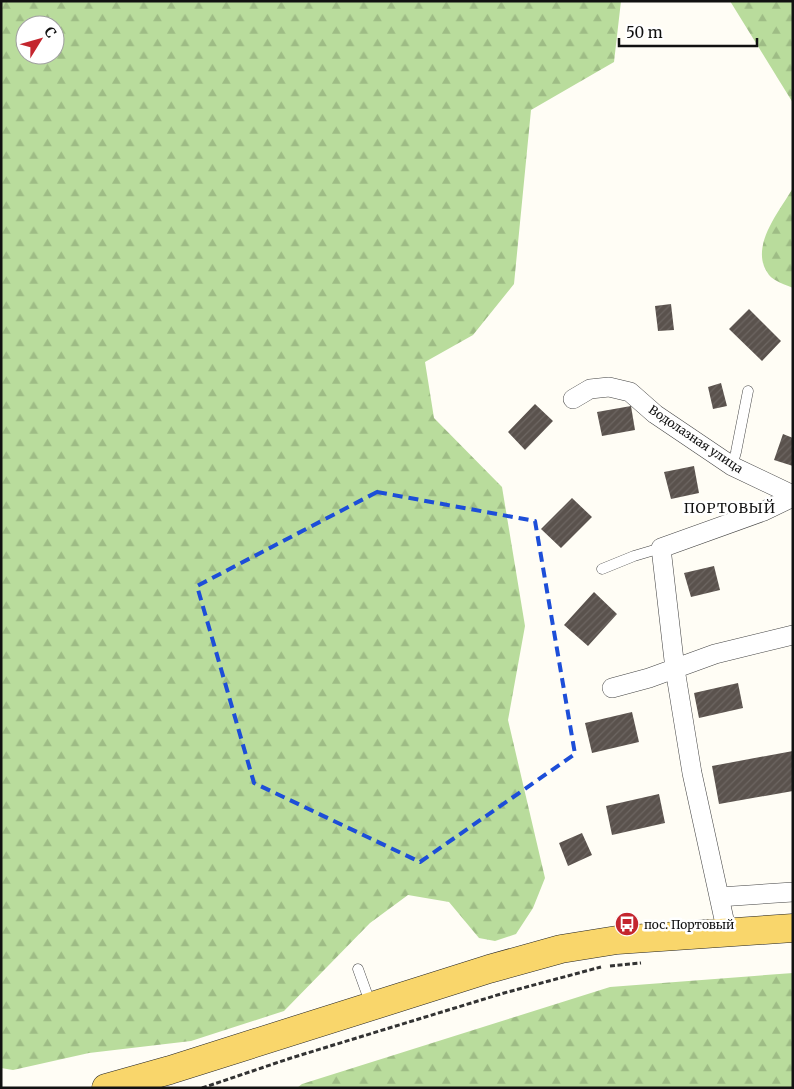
<svg xmlns="http://www.w3.org/2000/svg" width="794" height="1089" viewBox="0 0 794 1089" font-family="Merriweather,serif">
	<defs>
		<pattern id="forest-firs" width="22" height="20" patternUnits="userSpaceOnUse" patternTransform="scale(1.25)"><rect width="22" height="20" fill="#b9dc9c"/><path d="M5 1l3.5 6h-7zM16 11l3.5 6h-7z" fill="#9ebc85"/></pattern>
		<pattern id="building-hatch" width="6" height="6" patternUnits="userSpaceOnUse" patternTransform="scale(1.25)"><rect width="6" height="6" fill="#5a524d"/><path d="M-1 1l2-2M0 6l6-6M5 7l2-2" fill="none" stroke="#6d6662"/></pattern>
	</defs>
	<rect width="100%" height="100%" fill="#fffdf5"/>
	<!-- forest -->
	<path fill="url(#forest-firs)" fill-rule="evenodd" d="M1,1H621L614,62L531,110L514,284L473,335L425,362L434,418L502,487L525,626L508,720L545,878L533,908L516,934L495,941L479,938L449,902L408,895L370,923L284,1011L191,1041L89,1053L13,1070L1,1068ZM25,25H55V55H25Z
		M730,1H793V103Z
		M793,188V288C786,285 774,281 769,275C748,248 779,212 793,188Z
		M793,973V1088H297L302,1084L610,987Z"/>
	<!-- building -->
	<path fill="url(#building-hatch)" d="M671,304L674,330L658,331L655,306Z
		M749,309L781,341L762,361L729,329Z
		M721,383L727,406L713,409L708,387Z
		M535,404L553,421L525,450L508,432Z
		M631,406L635,430L602,436L597,412Z
		M783,434L793,438V466L774,460Z
		M694,466L699,493L671,499L664,472Z
		M572,498L592,517L561,548L541,529Z
		M714,566L720,590L691,597L684,573Z
		M594,592L617,614L588,646L564,625Z
		M738,683L743,708L699,718L694,693Z
		M632,712L639,742L592,753L585,723Z
		M793,751V791L719,804L712,766Z
		M659,794L665,823L612,835L606,806Z
		M582,833L592,855L568,866L559,843Z"/>
	<g fill="none" stroke-linecap="round" stroke-linejoin="round">
		<!-- service casing -->
		<g stroke="#444" stroke-width="11">
			<path id="service" d="M732,466L736,452L748,391
				M602,569L634,556L661,548
				M358,969L371,1005"/>
		</g>
		<!-- minor casing -->
		<g stroke="#444" stroke-width="20">
			<path id="minor" d="M573,399L590,389L609,387L630,392L655,414L732,466L793,495
				M612,688L649,678L715,654L793,635
				M719,897L793,892
				M727,933L692,773L675,669L661,548L764,511L793,497"/>
		</g>
		<!-- primary casing -->
		<g stroke="#222" stroke-width="29">
			<path id="primary" d="M106,1088L170,1070L489,969L561,949L617,940L793,928"/>
		</g>
		<!-- path -->
		<path stroke="#333" stroke-width="3" stroke-dasharray="5 2.5" stroke-linecap="butt" d="M610,966L641,963
			M202,1088L291,1058L504,993L601,967"/>
		<!-- service -->
		<use href="#service" stroke="#fff" stroke-width="10"/>
		<!-- minor -->
		<use href="#minor" stroke="#fff" stroke-width="19"/>
		<!-- primary -->
		<use href="#primary" stroke="#f9d66b" stroke-width="28"/>
	</g>
	<!-- marked area -->
	<path fill="none" stroke="#1d4ed8" stroke-width="4" stroke-dasharray="10 6" stroke-linejoin="round" d="M377,492L535,521L575,754L420,862L254,783L197,586Z"/>
	<!-- icons -->
	<defs>
		<g id="bus-disc" transform="scale(1.25)"><circle r="9.5" fill="#c4262e" stroke="#fff"/><path d="M-5-6H5V4H4V6H2V4H-2V6H-4V4H-5ZM-3.5-4V0h7V-4ZM-3.5 1.2v1.5H-2V1.2ZM2 1.2v1.5H3.5V1.2Z" fill="#fff"/></g>
	</defs>
	<g fill-rule="evenodd">
		<use href="#bus-disc" x="627" y="924"/>
	</g>
	<g text-anchor="middle" dominant-baseline="central" stroke-width="5" stroke-linejoin="round" paint-order="stroke">
		<!-- street labels -->
		<g font-size="12" fill="#111" stroke="#fff">
			<text transform="translate(696 439) rotate(34)">Водолазная улица</text>
		</g>
		<!-- poi labels -->
		<g font-size="12" fill="#111" stroke="#fff" text-anchor="start">
			<text x="644" y="924">пос. Портовый</text>
		</g>
		<!-- neighbourhood labels -->
		<g font-size="14" letter-spacing="1" fill="#111" stroke="#fff">
			<text x="730" y="508">ПОРТОВЫЙ</text>
		</g>
	</g>
	<!-- border -->
	<rect width="794" height="1089" fill="none" stroke="#111111" stroke-width="5"/>
	<!-- north arrow -->
	<g transform="translate(40 40) rotate(53)"><circle r="24" fill="#ffffff" stroke="#a0a0a0"/>
	<path d="M0-4L9 19L0 12L-9 19Z" fill="#c4262e"/>
	<text y="-8" font-size="14" font-weight="bold" text-anchor="middle" fill="#111111">С</text>
	</g>
	<!-- scale -->
	<path d="M619 38v8h138v-8" fill="none" stroke="#111111" stroke-width="2.5"/>
	<text x="626" y="38" font-size="15" fill="#111111" stroke="#ffffff" stroke-width="4" paint-order="stroke">50 m</text>
</svg>
